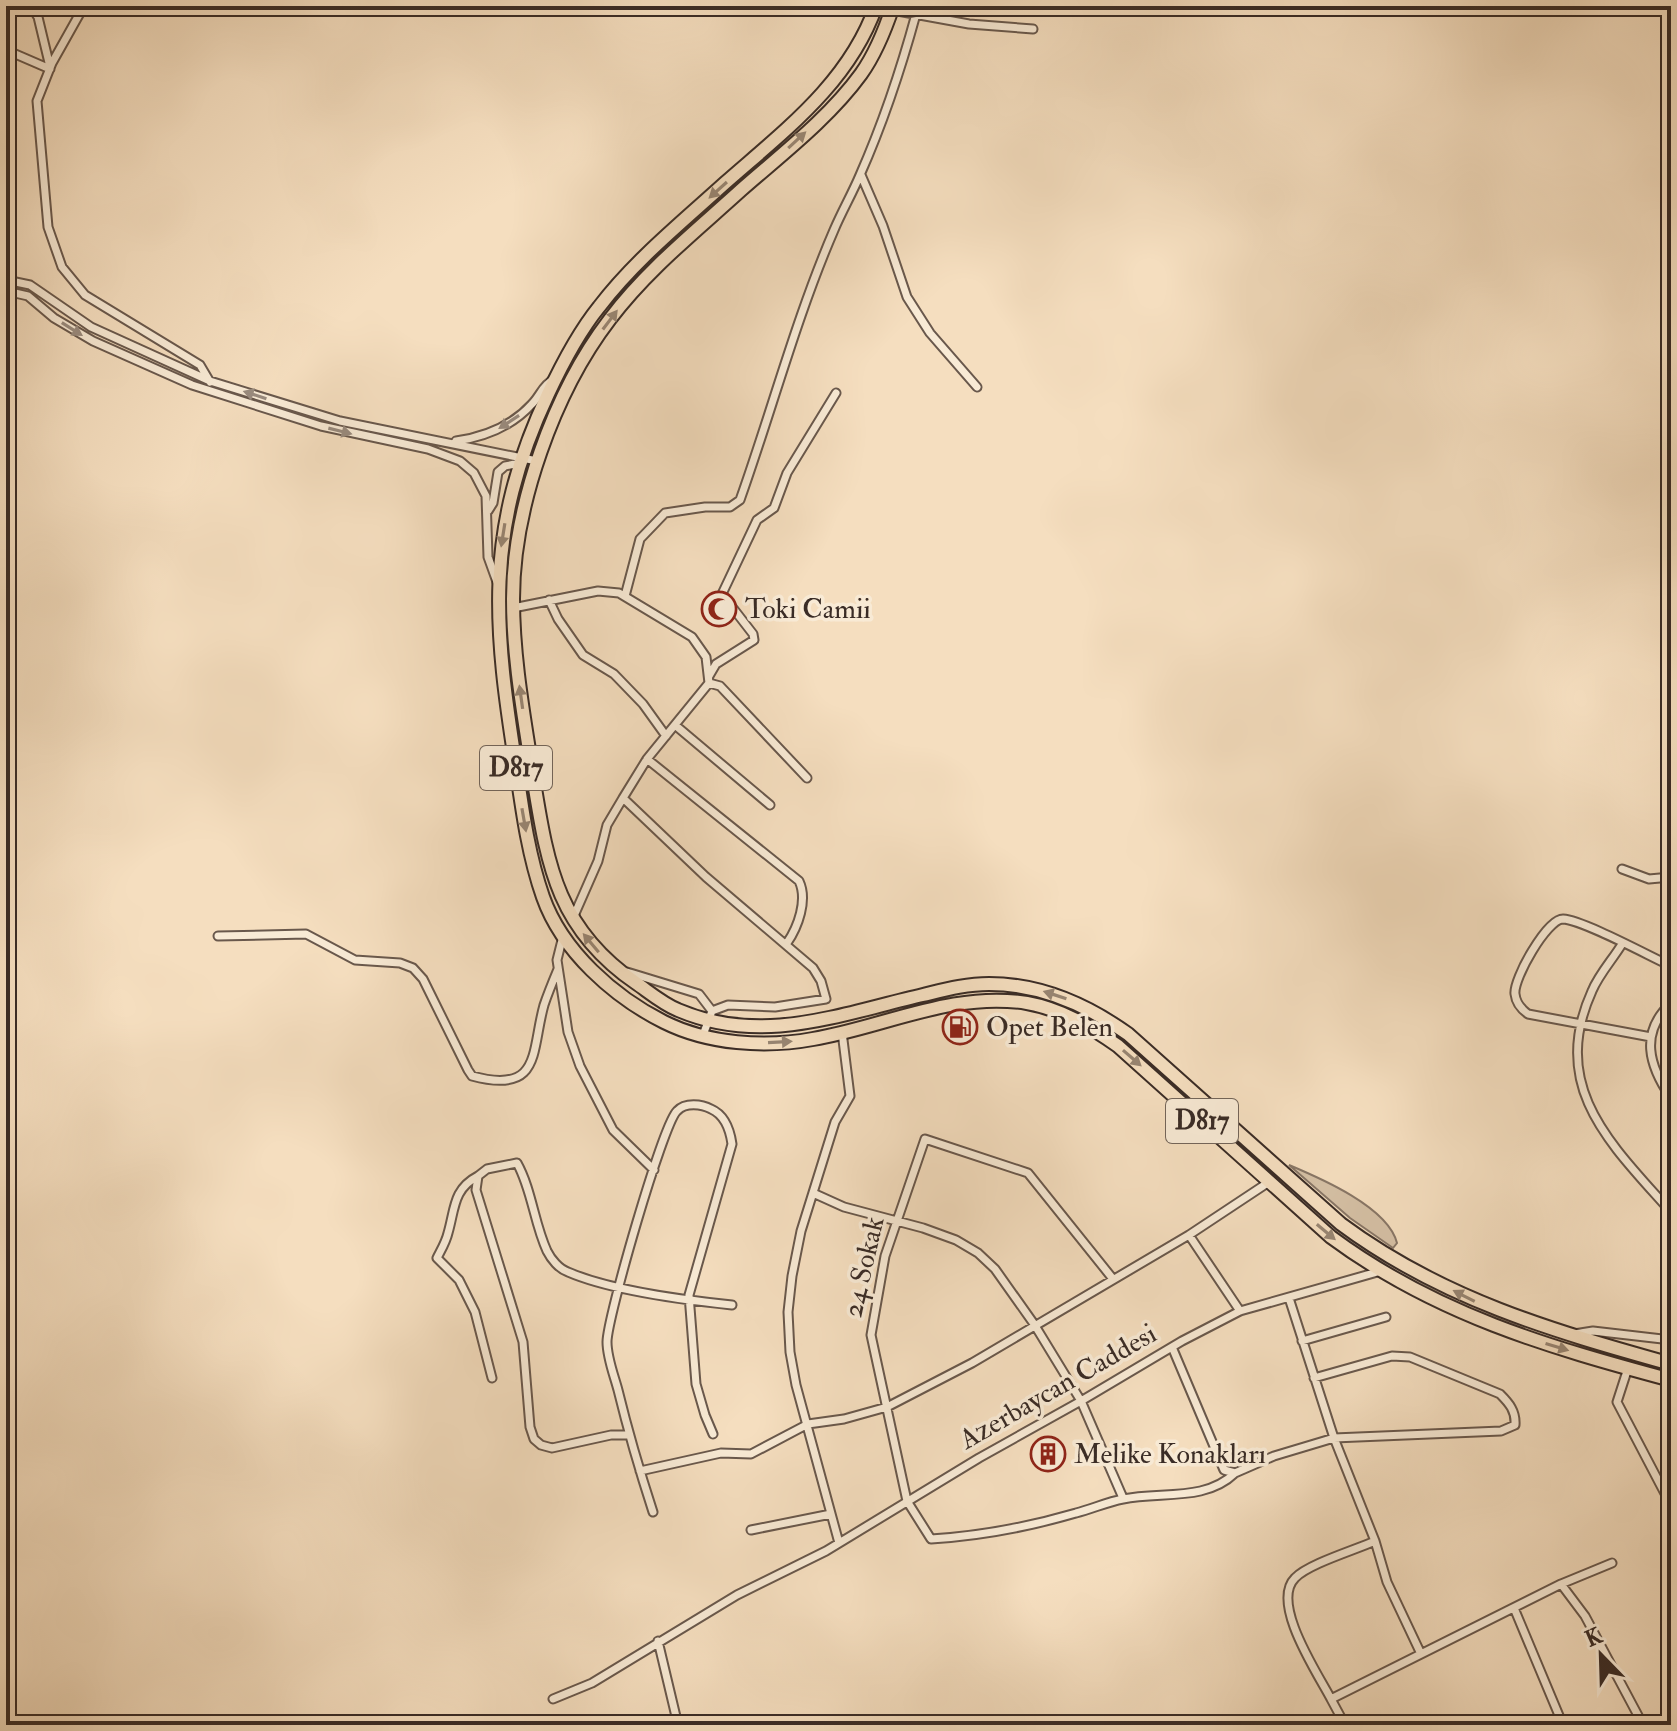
<svg xmlns="http://www.w3.org/2000/svg" width="1677" height="1731" viewBox="0 0 1677 1731" font-family="'IM FELL Double Pica',serif">
	<rect width="100%" height="100%" fill="#f5debf"/>
	<filter id="stains"><feTurbulence type="fractalNoise" baseFrequency=".0025" numOctaves="4"/><feColorMatrix values="0 0 0 0 .2 0 0 0 0 .09 0 0 0 0 .02 0 0 0 .5 -.17"/></filter>
	<radialGradient id="worn" r=".72"><stop offset=".6" stop-color="#630" stop-opacity="0"/><stop offset="1" stop-color="#630" stop-opacity=".3"/></radialGradient>
	<!-- green -->
	<path fill="#d5c0a5" stroke="#887666" stroke-width="2" d="M1289,1165C1320,1178 1388,1207 1397,1243L1393,1248L1350,1218Z"/>
	<g fill="none" stroke-linecap="round" stroke-linejoin="round">
		<!-- street casing -->
		<g stroke="#69584c" stroke-width="11">
			<path id="street" d="M31,6L38,17L50,67
				M84,6L52,63L37,101L48,227L62,267L85,295L200,365L210,382
				M892,10L969,24L1033,29
				M6,50L50,69
				M861,175L883,226L907,297L930,333L977,387
				M6,280L30,285L91,327L210,381L340,421L537,461
				M6,291L28,296L54,318L93,341L192,385L321,426L428,449L460,461L474,473L486,496L488,557L497,582
				M456,441C484,437 512,426 532,404C540,396 543,385 553,380
				M488,511L493,503L498,472L505,466L520,463
				M625,596L640,539L665,513L705,507H730L740,500C772,410 796,318 834,230C842,211 852,194 860,175C883,123 901,69 916,14
				M549,600L558,619L583,655L614,674L643,704L666,736
				M513,608L598,591L619,593L692,637L706,657L709,683L647,759L623,798L706,877L813,968L821,981L826,999L775,1007L728,1005L712,1011L703,1035
				M709,676L716,664L754,640L753,634L722,594L757,520L774,508L787,473L836,393
				M709,683L720,686L807,778
				M675,725L770,805
				M647,759L799,881C808,900 798,927 787,943
				M1622,869L1649,879L1671,877
				M573,918L598,861L607,825L623,798
				M218,936L306,934L355,960L400,963L413,968L423,979L468,1070L472,1076C542,1095 531,1051 544,1005C548,993 553,981 558,969
				M563,936L557,960L568,1032L580,1066L613,1130L654,1170
				M1622,944C1613,959 1599,974 1592,991C1548,1088 1612,1145 1671,1212
				M627,972L699,994L712,1011
				M1671,1003C1639,1033 1649,1066 1671,1098
				M1651,1037L1528,1014C1521,1009 1516,1003 1515,994C1513,979 1547,919 1563,919C1583,920 1649,956 1671,966
				M478,1176C453,1189 455,1209 448,1233C446,1242 441,1250 437,1258L459,1280L475,1312L492,1378
				M813,1193L844,1207L923,1228L956,1240L978,1253L995,1269L1034,1324L1081,1401L1123,1498
				M1189,1235L1240,1311
				M1113,1279L1028,1173L925,1139L885,1256L871,1335L907,1501L931,1539C980,1536 1028,1527 1076,1513C1092,1509 1107,1502 1123,1499C1161,1491 1205,1502 1235,1473
				M1289,1298L1334,1438L1375,1541L1387,1582L1421,1654
				M1574,1334L1593,1331L1671,1340
				M1302,1341L1386,1317
				M1172,1347L1224,1470L1235,1473L1274,1456L1334,1438L1501,1431L1515,1425C1516,1411 1509,1403 1500,1394L1410,1357L1392,1356L1314,1378
				M1628,1368L1617,1402L1671,1505
				M629,1435H611L552,1448L541,1445L534,1439L530,1427L523,1342L476,1190L478,1176L487,1169L517,1163C532,1190 534,1223 547,1251C551,1259 559,1269 568,1272C612,1291 684,1300 732,1305
				M640,1471L721,1453L751,1454L808,1424L844,1419L887,1407L972,1363L1189,1235L1269,1182
				M653,1512C640,1472 628,1431 618,1390C614,1375 607,1358 607,1342C607,1318 663,1124 677,1111C685,1102 702,1104 711,1109C725,1115 730,1130 732,1144L689,1295L696,1384L705,1415L713,1434
				M751,1530L831,1514
				M839,1543L796,1385L790,1352L788,1312L792,1276L801,1231L835,1122L850,1096L842,1032
				M1561,1584L1585,1616L1642,1723
				M1514,1608L1563,1725
				M658,1641L678,1725
				M553,1699L592,1683L737,1595L826,1551L979,1458L1081,1401L1182,1341L1240,1311L1381,1271
				M1331,1699C1318,1674 1270,1603 1295,1578C1308,1564 1355,1550 1375,1541
				M1345,1725L1331,1699L1561,1584L1612,1563"/>
		</g>
		<!-- highway casing -->
		<g stroke="#3a2c26" stroke-width="16">
			<path id="highway" d="M876,6C849,83 784,131 725,183C681,223 635,260 599,307C578,333 562,364 548,394C483,532 494,628 517,773C523,815 529,857 543,897C562,951 614,997 664,1022C708,1044 765,1048 813,1039C884,1027 953,991 1027,1003C1061,1009 1091,1027 1118,1046L1331,1237C1435,1314 1548,1347 1671,1380
				M893,6C885,30 876,53 861,74C829,118 782,154 741,190C696,231 647,270 610,319C554,392 513,507 513,599C513,661 525,722 534,782C548,869 559,930 636,983C649,992 663,1004 678,1010C762,1046 840,1014 923,995C944,990 966,984 989,984C1041,984 1086,1004 1128,1034L1341,1224C1442,1299 1553,1331 1671,1364"/>
		</g>
		<!-- street -->
		<use href="#street" stroke="#f8ead5" stroke-width="7"/>
		<!-- highway -->
		<use href="#highway" stroke="#f5debf" stroke-width="12"/>
	</g>
	<!-- one-way arrows -->
	<defs><path id="oneway-solid" d="M-6-.8H1V-3.2L6.5 0L1 3.2V.8H-6Z" transform="scale(2)"/></defs>
	<g fill="#988572">
		<use href="#oneway-solid" transform="translate(797 140) rotate(-43)"/>
		<use href="#oneway-solid" transform="translate(718 190) rotate(138)"/>
		<use href="#oneway-solid" transform="translate(610 320) rotate(-53)"/>
		<use href="#oneway-solid" transform="translate(503 535) rotate(99)"/>
		<use href="#oneway-solid" transform="translate(521 697) rotate(-98)"/>
		<use href="#oneway-solid" transform="translate(524 820) rotate(80)"/>
		<use href="#oneway-solid" transform="translate(591 943) rotate(-130)"/>
		<use href="#oneway-solid" transform="translate(1055 995) rotate(-162)"/>
		<use href="#oneway-solid" transform="translate(780 1042) rotate(-3)"/>
		<use href="#oneway-solid" transform="translate(1132 1058) rotate(41)"/>
		<use href="#oneway-solid" transform="translate(1326 1232) rotate(40)"/>
		<use href="#oneway-solid" transform="translate(1464 1296) rotate(-153)"/>
		<use href="#oneway-solid" transform="translate(1557 1347) rotate(17)"/>
	</g>
	<g fill="#998b7e">
		<use href="#oneway-solid" transform="translate(72 329) rotate(32)"/>
		<use href="#oneway-solid" transform="translate(255 395) rotate(-162)"/>
		<use href="#oneway-solid" transform="translate(509 422) rotate(147)"/>
		<use href="#oneway-solid" transform="translate(340 431) rotate(14)"/>
	</g>
	<!-- icons -->
	<defs>
		<g id="mosque-ring" transform="scale(1.8)"><circle r="9.5" fill="#f8ead5" stroke="#8f2418" stroke-width="1.5"/><path d="M3.5-4.9A6 6 0 1 0 3.5 4.9A5 5 0 1 1 3.5-4.9Z" fill="#8f2418"/></g>
		<g id="fuel-ring" transform="scale(1.8)"><circle r="9.5" fill="#f8ead5" stroke="#8f2418" stroke-width="1.5"/><path d="M-5.5-6h7V0h2V4h1.3V-2.5L3-4.5l.8-.8L6-3V5H2.5V1h-1V6h-7ZM-4.2-4.7v3.2H.2V-4.7Z" fill="#8f2418"/></g>
		<g id="building-ring" transform="scale(1.8)"><circle r="9.5" fill="#f8ead5" stroke="#8f2418" stroke-width="1.5"/><path d="M-4-6H4V6H1V3H-1V6H-4ZM-2.5-4.3h1.7v1.8h-1.7ZM.8-4.3h1.7v1.8H.8ZM-2.5-1h1.7V.8h-1.7ZM.8-1h1.7V.8H.8Z" fill="#8f2418"/></g>
	</defs>
	<g fill-rule="evenodd">
		<use href="#mosque-ring" x="719" y="609"/>
		<use href="#fuel-ring" x="960" y="1027"/>
		<use href="#building-ring" x="1048" y="1454"/>
	</g>
	<g text-anchor="middle" dominant-baseline="central" stroke-width="7" stroke-linejoin="round" paint-order="stroke">
		<!-- shield labels -->
		<g fill="#f8ead5" stroke="#73655a" stroke-width="2">
			<rect x="480" y="746" width="72" height="44" rx="6"/>
			<rect x="1166" y="1099" width="72" height="44" rx="6"/>
		</g>
		<g font-size="26" font-weight="bold" fill="#3a2c26">
			<text x="516" y="768">D817</text>
			<text x="1202" y="1121">D817</text>
		</g>
		<!-- poi labels -->
		<g font-size="28" fill="#3a2c26" stroke="#f8ead5" text-anchor="start">
			<text x="745" y="609">Toki Camii</text>
			<text x="986" y="1027">Opet Belen</text>
			<text x="1074" y="1454">Melike Konakları</text>
		</g>
		<!-- street labels -->
		<g font-size="28" fill="#3a2c26" stroke="#f8ead5">
			<text transform="translate(864 1267) rotate(-77)">24 Sokak</text>
			<text transform="translate(1058 1387) rotate(-30)">Azerbaycan Caddesi</text>
		</g>
	</g>
	<!-- margin -->
	<rect width="1677" height="1731" fill="none" stroke="#f5debf" stroke-width="32"/>
	<rect x="8" y="8" width="1661" height="1715" fill="none" stroke="#3a2c26" stroke-width="4"/>
	<rect x="16" y="16" width="1645" height="1699" fill="none" stroke="#3a2c26" stroke-width="2"/>
	<!-- north arrow -->
	<g transform="translate(1601 1655) rotate(337)" stroke="#f8ead5" stroke-width="6" paint-order="stroke">
	<path d="M0-6L14 30L0 20L-14 30Z" fill="#3a2c26"/>
	<text y="-12" font-size="22" font-weight="bold" text-anchor="middle" fill="#3a2c26">K</text>
	</g>
	<rect width="100%" height="100%" filter="url(#stains)"/>
	<rect width="100%" height="100%" fill="url(#worn)"/>
</svg>
